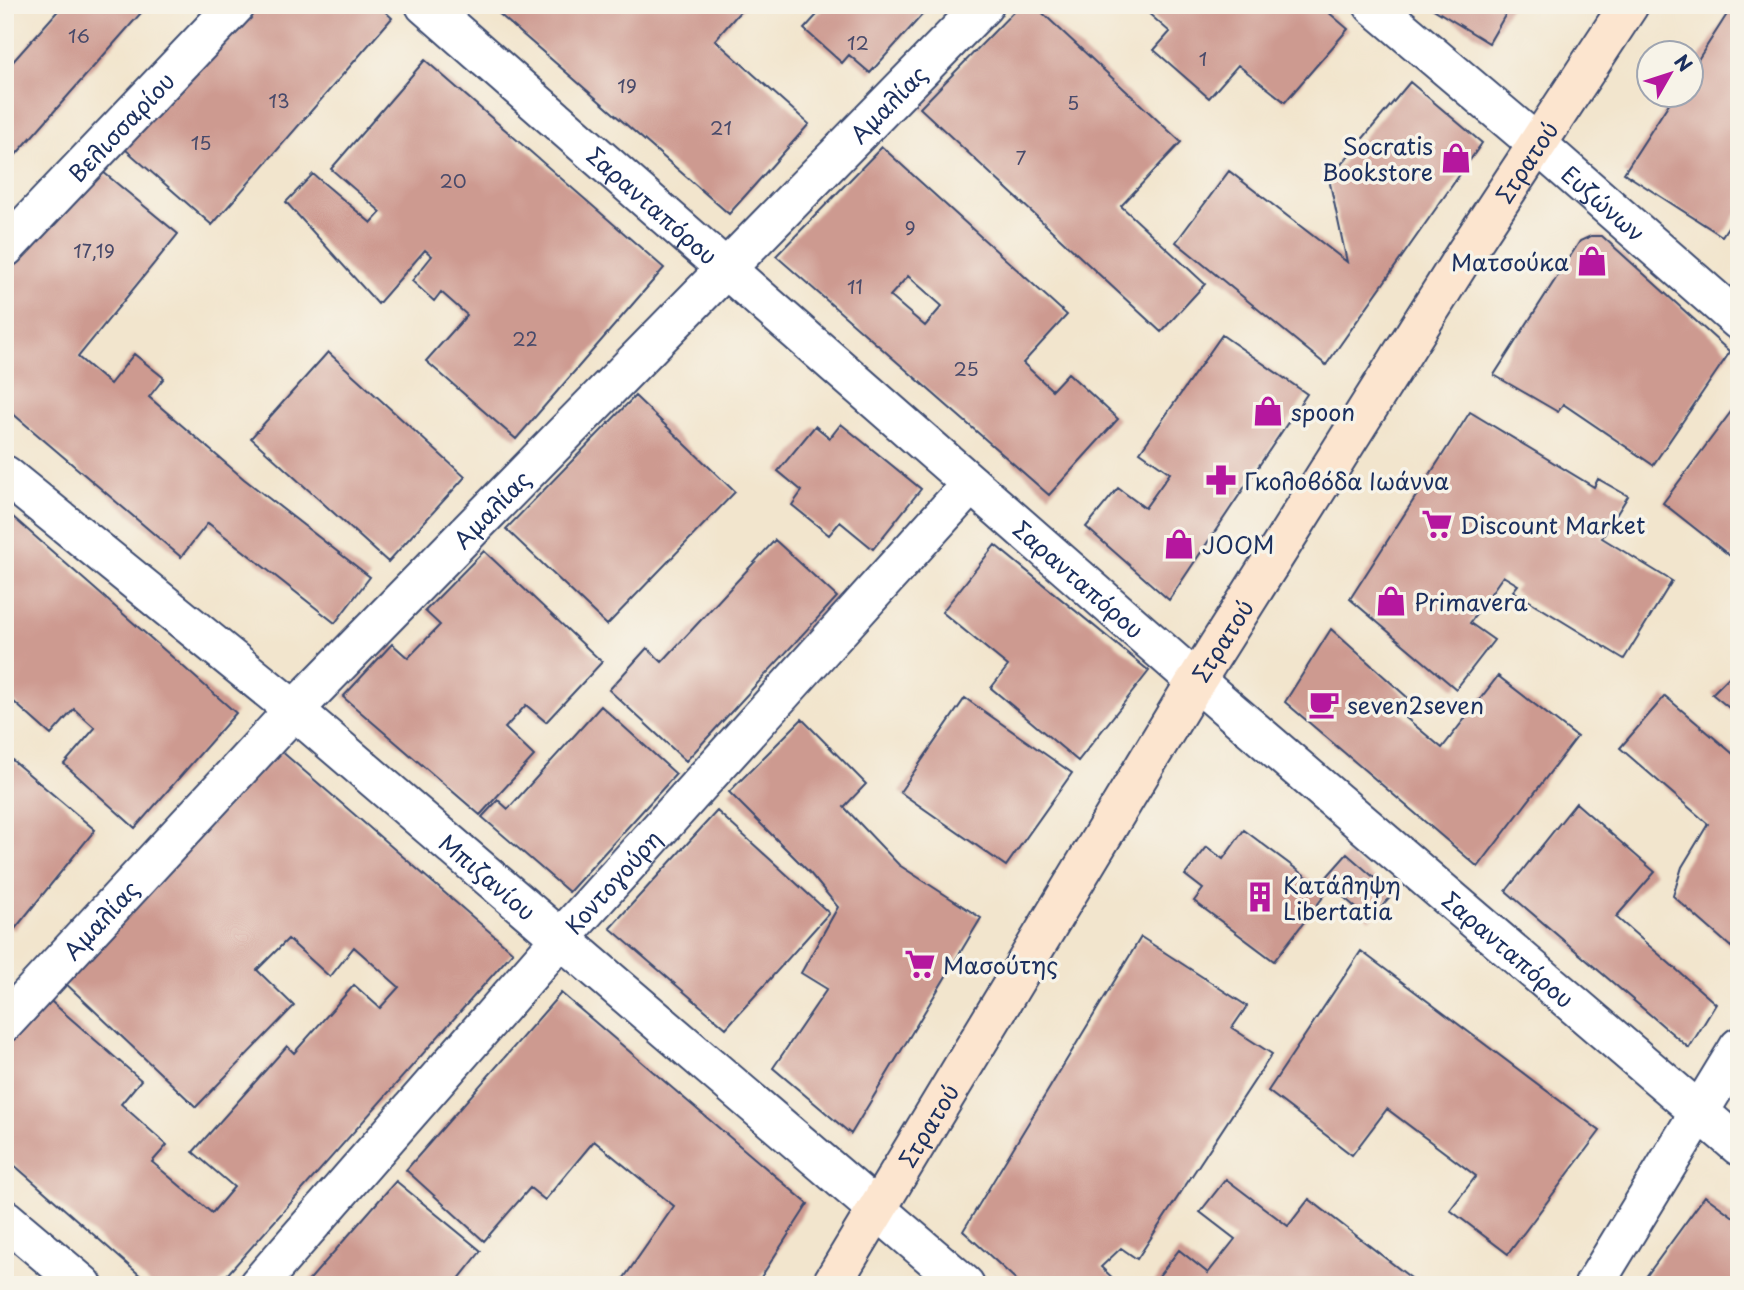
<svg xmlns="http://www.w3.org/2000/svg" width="1744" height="1290" viewBox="0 0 1744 1290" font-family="'Playpen Sans',sans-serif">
	<rect width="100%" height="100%" fill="#f7f3e8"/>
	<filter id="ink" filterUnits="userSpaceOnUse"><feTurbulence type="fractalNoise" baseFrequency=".0143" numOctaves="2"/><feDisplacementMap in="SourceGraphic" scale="14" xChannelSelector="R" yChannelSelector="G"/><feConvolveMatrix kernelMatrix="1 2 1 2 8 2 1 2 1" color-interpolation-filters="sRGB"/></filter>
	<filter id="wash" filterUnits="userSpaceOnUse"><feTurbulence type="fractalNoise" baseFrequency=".00686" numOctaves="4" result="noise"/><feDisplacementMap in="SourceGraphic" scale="28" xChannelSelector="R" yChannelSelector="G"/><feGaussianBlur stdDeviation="1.57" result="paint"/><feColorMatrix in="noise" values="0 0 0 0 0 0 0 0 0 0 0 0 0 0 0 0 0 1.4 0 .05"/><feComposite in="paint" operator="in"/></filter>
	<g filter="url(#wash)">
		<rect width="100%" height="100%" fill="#f2e5cd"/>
		<g id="blocks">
			<!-- building -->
			<path fill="#cd9a90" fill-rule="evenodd" d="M63,5H148L5,167V60L10,65Z
				M241,5H378L392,18L212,225L118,143Z
				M489,5H746L715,40L809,124L729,214Z
				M826,5H931L870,73L849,55L842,63L804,29Z
				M1020,5H1034L1181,142L1121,206L1205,284L1161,332L920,108Z
				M1139,5H1320L1348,29L1285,102L1238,65L1209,98L1154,50L1170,32Z
				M1427,5H1511L1489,43Z
				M1733,5H1739V210L1722,236L1624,173L1675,94H1692V69Z
				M425,60L664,268L516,439L426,361L467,315L441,292L434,301L412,281L432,256L425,250L378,304L286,202L313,174L371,223L381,212L331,169Z
				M1410,82L1482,143L1326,365L1176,242L1229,171L1347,262L1329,179Z
				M882,147L1067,315L1023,363L1052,390L1068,373L1118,419L1049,495L776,256ZM908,276L942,306L925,326L890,296Z
				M97,167L178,234L78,357L110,384L134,354L164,378L149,397L244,479L370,577L335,623L208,523L181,557L5,407V270Z
				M1591,236H1602L1730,352L1653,465L1563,404L1558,412L1494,375L1580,241Z
				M1222,335L1307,394L1169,600L1086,527L1118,488L1145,508L1170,473L1140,452Z
				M328,352L465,477L388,562L251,438Z
				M635,396L735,492L607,625L506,529Z
				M1739,401V563L1663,503Z
				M1470,412L1594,487L1598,479L1628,496L1602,538L1672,581L1624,659L1513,591L1518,585L1503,576L1470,623L1494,640L1456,689L1350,599Z
				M841,424L921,489L873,549L840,522L829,535L792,505L802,491L778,471L815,426L830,438Z
				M5,510L236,713L135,828L64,764L95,728L74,709L51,735L5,694Z
				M775,540L837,597L686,761L609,690L647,648L662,662Z
				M995,545L1149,671L1078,761L991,688L1008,666L942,612Z
				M484,551L602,662L546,722L526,705L505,728L534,756L480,815L343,697L392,644L408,658L440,625L425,611Z
				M1331,629L1408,698L1399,712L1442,748L1498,676L1577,737L1478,867L1285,702Z
				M1739,667V716L1712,694Z
				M1665,696L1739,759V937L1731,947L1673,896L1682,867L1708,824L1620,748Z
				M965,698L1072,773L1006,866L900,792Z
				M601,706L676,774L569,892L482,817L498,800L508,809Z
				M802,719L866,784L844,807L899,865L981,918L851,1134L773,1068L827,989L801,973L838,907L810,873L729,792Z
				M280,750L513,952L218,1285H151L5,1157V1042L46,997L141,1080L121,1104L167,1145L152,1162L212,1213L234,1187L193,1152L287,1046L294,1053L354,985L380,1008L399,987L354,947L330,977L288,939L257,970L294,1006L196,1107L62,980Z
				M5,754L95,830L14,930L5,923Z
				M1576,803L1655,872L1616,917L1716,1004L1689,1048L1506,891Z
				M717,811L829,913L726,1028L610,928Z
				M1244,830L1327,892L1274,961L1194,901L1203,889L1185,875L1207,847L1223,859Z
				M1347,854L1393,894L1370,920L1324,880Z
				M1141,937L1247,1006L1232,1028L1272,1054L1137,1259L1121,1248L1101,1267L1120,1285H1022L963,1231Z
				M1361,951L1600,1131L1508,1254L1450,1210L1476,1176L1387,1109L1352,1155L1268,1091Z
				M561,993L808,1204L756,1285H619L674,1206L594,1141L545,1200L530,1188L484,1241L406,1170Z
				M1226,1179L1288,1226L1309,1199L1420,1285H1152L1179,1250L1208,1273L1235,1239L1200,1212Z
				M396,1181L481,1251L454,1285H305Z
				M1705,1196L1739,1221V1285H1640Z"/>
		</g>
	</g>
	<g filter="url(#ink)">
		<use href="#blocks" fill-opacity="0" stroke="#3b4a6f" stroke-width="2"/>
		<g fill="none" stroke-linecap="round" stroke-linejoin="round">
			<!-- street casing -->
			<g stroke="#3b4a6f" stroke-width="42">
				<g id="street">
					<path id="s1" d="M425,5L1196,681L1739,1146"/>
					<path id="s2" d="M1373,5L1537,144L1739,321"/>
					<path id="s3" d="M5,248L236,5"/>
					<path id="s4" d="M5,475L294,710L965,1285"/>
					<path id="s5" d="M5,1022L294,710L984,5"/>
					<path d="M5,1219L83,1285"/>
					<path id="s6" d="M258,1285L561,938L971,484"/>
					<path d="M1594,1285L1739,1047"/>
				</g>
			</g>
			<!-- secondary casing -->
			<g stroke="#3b4a6f" stroke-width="42">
				<g id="secondary">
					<path id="s7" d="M831,1285L1196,681L1465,254L1629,5"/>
				</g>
			</g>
			<!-- street -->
			<use href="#street" stroke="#fff" stroke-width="38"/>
			<!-- secondary -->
			<use href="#secondary" stroke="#fce5cf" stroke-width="38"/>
		</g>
	</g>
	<!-- icons -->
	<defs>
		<g id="shop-bare" transform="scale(2.415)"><path d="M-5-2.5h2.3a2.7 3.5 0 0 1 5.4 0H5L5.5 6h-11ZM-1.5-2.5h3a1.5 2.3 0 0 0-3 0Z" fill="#b5179e" stroke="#f7f3e8" stroke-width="2.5" paint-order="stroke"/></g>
		<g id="pharmacy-bare" transform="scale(2.415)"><path d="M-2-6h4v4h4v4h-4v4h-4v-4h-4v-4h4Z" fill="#b5179e" stroke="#f7f3e8" stroke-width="2.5" paint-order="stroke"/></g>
		<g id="supermarket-bare" transform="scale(2.415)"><path d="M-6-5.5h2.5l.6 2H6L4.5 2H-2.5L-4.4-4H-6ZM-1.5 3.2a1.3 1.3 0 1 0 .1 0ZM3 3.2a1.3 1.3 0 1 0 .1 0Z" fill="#b5179e" stroke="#f7f3e8" stroke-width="2.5" paint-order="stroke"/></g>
		<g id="cafe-bare" transform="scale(2.415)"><path d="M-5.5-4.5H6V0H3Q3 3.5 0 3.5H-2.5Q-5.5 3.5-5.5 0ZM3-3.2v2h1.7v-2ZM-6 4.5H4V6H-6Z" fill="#b5179e" stroke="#f7f3e8" stroke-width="2.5" paint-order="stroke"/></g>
		<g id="building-bare" transform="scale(2.415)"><path d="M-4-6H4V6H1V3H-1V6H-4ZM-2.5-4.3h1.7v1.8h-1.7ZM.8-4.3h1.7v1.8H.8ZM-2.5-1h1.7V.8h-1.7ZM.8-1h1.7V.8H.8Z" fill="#b5179e" stroke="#f7f3e8" stroke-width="2.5" paint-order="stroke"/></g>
	</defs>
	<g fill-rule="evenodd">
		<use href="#shop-bare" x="1456" y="158"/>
		<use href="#shop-bare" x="1592" y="261"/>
		<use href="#shop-bare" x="1268" y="411"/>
		<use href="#pharmacy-bare" x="1221" y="480"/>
		<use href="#supermarket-bare" x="1437" y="524"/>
		<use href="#shop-bare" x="1179" y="544"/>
		<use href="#shop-bare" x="1391" y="601"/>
		<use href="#cafe-bare" x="1324" y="704"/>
		<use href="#building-bare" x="1260" y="897"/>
		<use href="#supermarket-bare" x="920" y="964"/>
	</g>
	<g text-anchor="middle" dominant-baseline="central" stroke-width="7" stroke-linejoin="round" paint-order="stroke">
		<!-- number labels -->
		<g font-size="19" fill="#484a6a">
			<text x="79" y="35">16</text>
			<text x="858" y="42">12</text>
			<text x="1203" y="58">1</text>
			<text x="627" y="85">19</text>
			<text x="279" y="100">13</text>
			<text x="1073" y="102">5</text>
			<text x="721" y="127">21</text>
			<text x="201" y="142">15</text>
			<text x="1021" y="157">7</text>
			<text x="453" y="180">20</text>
			<text x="910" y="227">9</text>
			<text x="94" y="250">17,19</text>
			<text x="855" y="286">11</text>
			<text x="525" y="338">22</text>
			<text x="966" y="368">25</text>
		</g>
		<!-- street labels -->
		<g font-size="23" fill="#1b2f5e" stroke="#f7f3e8">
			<text stroke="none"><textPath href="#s5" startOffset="1274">Αμαλίας</textPath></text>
			<text stroke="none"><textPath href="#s3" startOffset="168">Βελισσαρίου</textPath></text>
			<text stroke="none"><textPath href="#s7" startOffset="1321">Στρατού</textPath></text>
			<text stroke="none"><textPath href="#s2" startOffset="304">Ευζώνων</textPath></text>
			<text stroke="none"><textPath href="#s1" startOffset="303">Σαρανταπόρου</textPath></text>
			<text stroke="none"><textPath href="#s5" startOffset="707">Αμαλίας</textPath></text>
			<text stroke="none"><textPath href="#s1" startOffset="870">Σαρανταπόρου</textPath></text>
			<text stroke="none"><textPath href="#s7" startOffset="754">Στρατού</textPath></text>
			<text stroke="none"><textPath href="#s4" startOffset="628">Μπιζανίου</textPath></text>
			<text stroke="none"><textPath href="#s6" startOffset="537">Κοντογούρη</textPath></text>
			<text stroke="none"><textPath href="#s5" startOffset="140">Αμαλίας</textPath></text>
			<text stroke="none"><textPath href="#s1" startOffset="1437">Σαρανταπόρου</textPath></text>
			<text stroke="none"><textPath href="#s7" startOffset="187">Στρατού</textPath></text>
		</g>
		<!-- poi labels -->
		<g font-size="23" fill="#1b2f5e" stroke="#f7f3e8" text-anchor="start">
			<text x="1433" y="145" text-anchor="end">Socratis<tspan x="1433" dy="26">Bookstore</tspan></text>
			<text x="1569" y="261" text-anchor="end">Ματσούκα</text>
			<text x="1291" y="411">spoon</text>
			<text x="1244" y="480">Γκολοβόδα Ιωάννα</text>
			<text x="1460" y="524">Discount Market</text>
			<text x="1202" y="544">JOOM</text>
			<text x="1414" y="601">Primavera</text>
			<text x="1347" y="704">seven2seven</text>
			<text x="1283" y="884">Κατάληψη<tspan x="1283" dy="26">Libertatia</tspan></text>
			<text x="943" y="964">Μασούτης</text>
		</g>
	</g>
	<!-- margin -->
	<rect width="1744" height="1290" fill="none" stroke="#f7f3e8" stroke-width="28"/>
	<!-- north arrow -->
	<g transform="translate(1670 74) rotate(51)"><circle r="33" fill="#f7f3e8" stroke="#9fa5b1" stroke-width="2"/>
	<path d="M0-5L12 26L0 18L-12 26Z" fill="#b5179e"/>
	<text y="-10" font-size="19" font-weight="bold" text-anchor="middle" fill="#1b2f5e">N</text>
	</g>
</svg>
